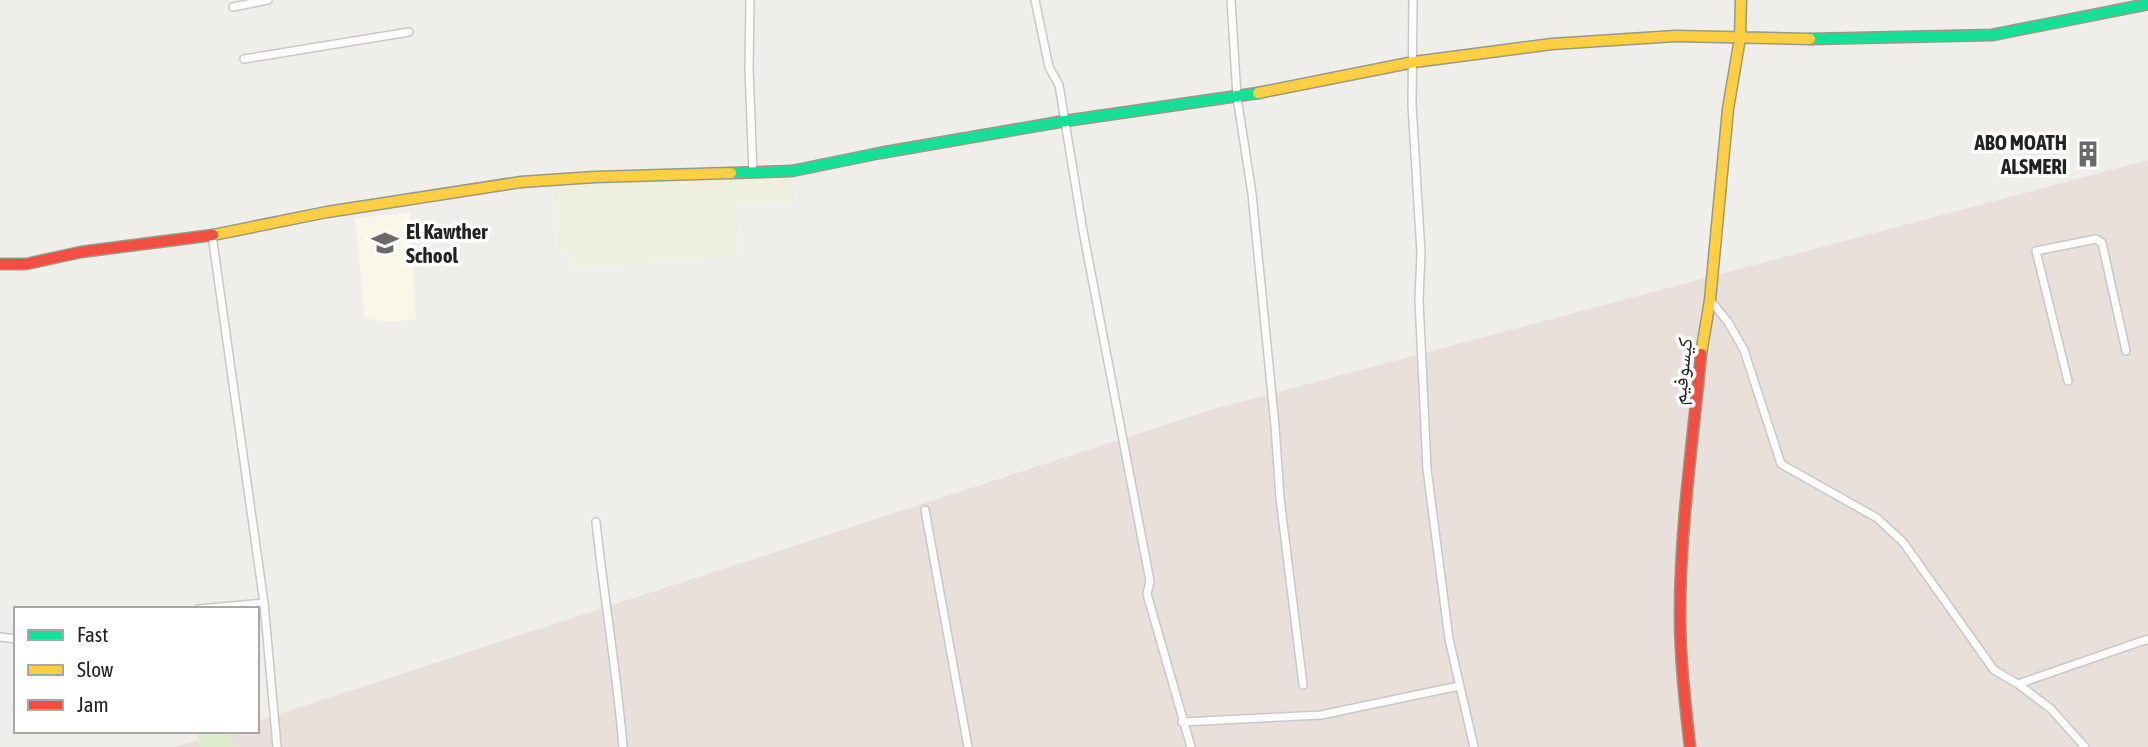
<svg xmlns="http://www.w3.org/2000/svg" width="2148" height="747" viewBox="0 0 2148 747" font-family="'Asap Condensed','Noto Naskh Arabic',sans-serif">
	<rect width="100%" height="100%" fill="#f0eeeb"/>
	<!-- education -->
	<path fill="#f8f7e8" d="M410,213L416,319L387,322L365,318L355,218Z"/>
	<!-- military -->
	<path fill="#eae0db" d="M2148,160V747H176L225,731H257V721L1210,410Z"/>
	<!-- farmland -->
	<path fill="#efefdf" d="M791,178L795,202L735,206L742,254L572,270L571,253H559L554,192L595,183Z"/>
	<!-- grass -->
	<path fill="#ddeccb" d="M197,731H230L233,747H200Z"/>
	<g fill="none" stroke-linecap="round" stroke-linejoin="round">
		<!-- street casing -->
		<g stroke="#c9c8c7" stroke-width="10">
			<path id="street" d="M750,0L749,69L753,173
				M1035,0L1049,67L1059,85L1083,231L1150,581L1147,594L1191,747
				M1231,0L1237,97L1252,194L1275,426L1280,498L1303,685
				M1413,0L1412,105L1421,253L1419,300L1427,469L1449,639L1474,747
				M233,7L268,0
				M244,59L409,32
				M212,235L264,603L277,747
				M1710,300L1728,322L1744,350L1781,464L1877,518L1903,542L1994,670L2018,684L2051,709L2085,747
				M2068,381L2036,251L2096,239L2102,243L2126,351
				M925,510L968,747
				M596,522C604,598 617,672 623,747
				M198,609L264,603
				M0,637L16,639
				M2018,684L2148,639
				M1182,722L1321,715L1459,686"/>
		</g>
		<!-- fast casing -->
		<g stroke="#999a82" stroke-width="13">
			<path id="fast" d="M1810,39L1992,35L2148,4
				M731,173L792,171L880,153L1065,121L1258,93"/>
		</g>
		<!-- slow casing -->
		<g stroke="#999a82" stroke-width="13">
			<path id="slow" d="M1258,93L1414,62L1552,44L1675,36L1810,39
				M213,235L327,212L521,182L595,177L731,173
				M1701,354L1710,300L1728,109L1740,38L1741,0"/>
		</g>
		<!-- jam casing -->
		<g stroke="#999a82" stroke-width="13">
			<path id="jam" d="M0,264H26L81,252L213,235
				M1690,747C1685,703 1680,658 1680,614C1680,528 1693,440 1701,354"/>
		</g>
		<!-- street -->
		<use href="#street" stroke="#fdfcfc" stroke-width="7"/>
		<!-- fast -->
		<use href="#fast" stroke="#16e098" stroke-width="10"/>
		<!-- slow -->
		<use href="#slow" stroke="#ffcf43" stroke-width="10"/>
		<!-- jam -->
		<use href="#jam" stroke="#f24e42" stroke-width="10"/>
	</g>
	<!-- icons -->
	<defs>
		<g id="building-bare" transform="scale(2.1)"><path d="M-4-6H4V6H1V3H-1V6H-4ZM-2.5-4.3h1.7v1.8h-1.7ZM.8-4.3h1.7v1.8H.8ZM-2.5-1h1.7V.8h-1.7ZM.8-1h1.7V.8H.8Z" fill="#6a6968" stroke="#fff" stroke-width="2.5" paint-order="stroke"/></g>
		<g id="school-bare" transform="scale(2.1)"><path d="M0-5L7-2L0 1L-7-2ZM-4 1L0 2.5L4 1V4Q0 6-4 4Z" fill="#6a6968" stroke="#fff" stroke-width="2.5" paint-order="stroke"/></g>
	</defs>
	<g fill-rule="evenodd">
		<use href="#building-bare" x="2088" y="154"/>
		<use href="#school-bare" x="385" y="243"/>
	</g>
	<g text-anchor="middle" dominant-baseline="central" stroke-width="7" stroke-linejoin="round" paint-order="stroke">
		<!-- poi labels -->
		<g font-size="21" font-weight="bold" fill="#222" stroke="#fff" text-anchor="end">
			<text x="2067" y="142">ABO MOATH<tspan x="2067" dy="24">ALSMERI</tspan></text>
			<text x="406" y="231" text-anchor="start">El Kawther<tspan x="406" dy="24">School</tspan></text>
		</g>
		<!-- street labels -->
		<g font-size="21" fill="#222" stroke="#fff">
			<text transform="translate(1681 371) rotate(-84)">كيسوفيم</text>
		</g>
	</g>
	<!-- legend -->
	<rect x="14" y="607" width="245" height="126" fill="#ffffff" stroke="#a7a7a7" stroke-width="2"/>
	<rect x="28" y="630" width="35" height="10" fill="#16e098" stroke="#a7a7a7" stroke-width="2"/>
	<text x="77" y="642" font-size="21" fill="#222222">Fast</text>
	<rect x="28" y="665" width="35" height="10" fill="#ffcf43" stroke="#a7a7a7" stroke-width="2"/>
	<text x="77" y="677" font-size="21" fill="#222222">Slow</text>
	<rect x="28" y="700" width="35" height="10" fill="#f24e42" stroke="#a7a7a7" stroke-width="2"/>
	<text x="77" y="712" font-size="21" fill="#222222">Jam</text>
</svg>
